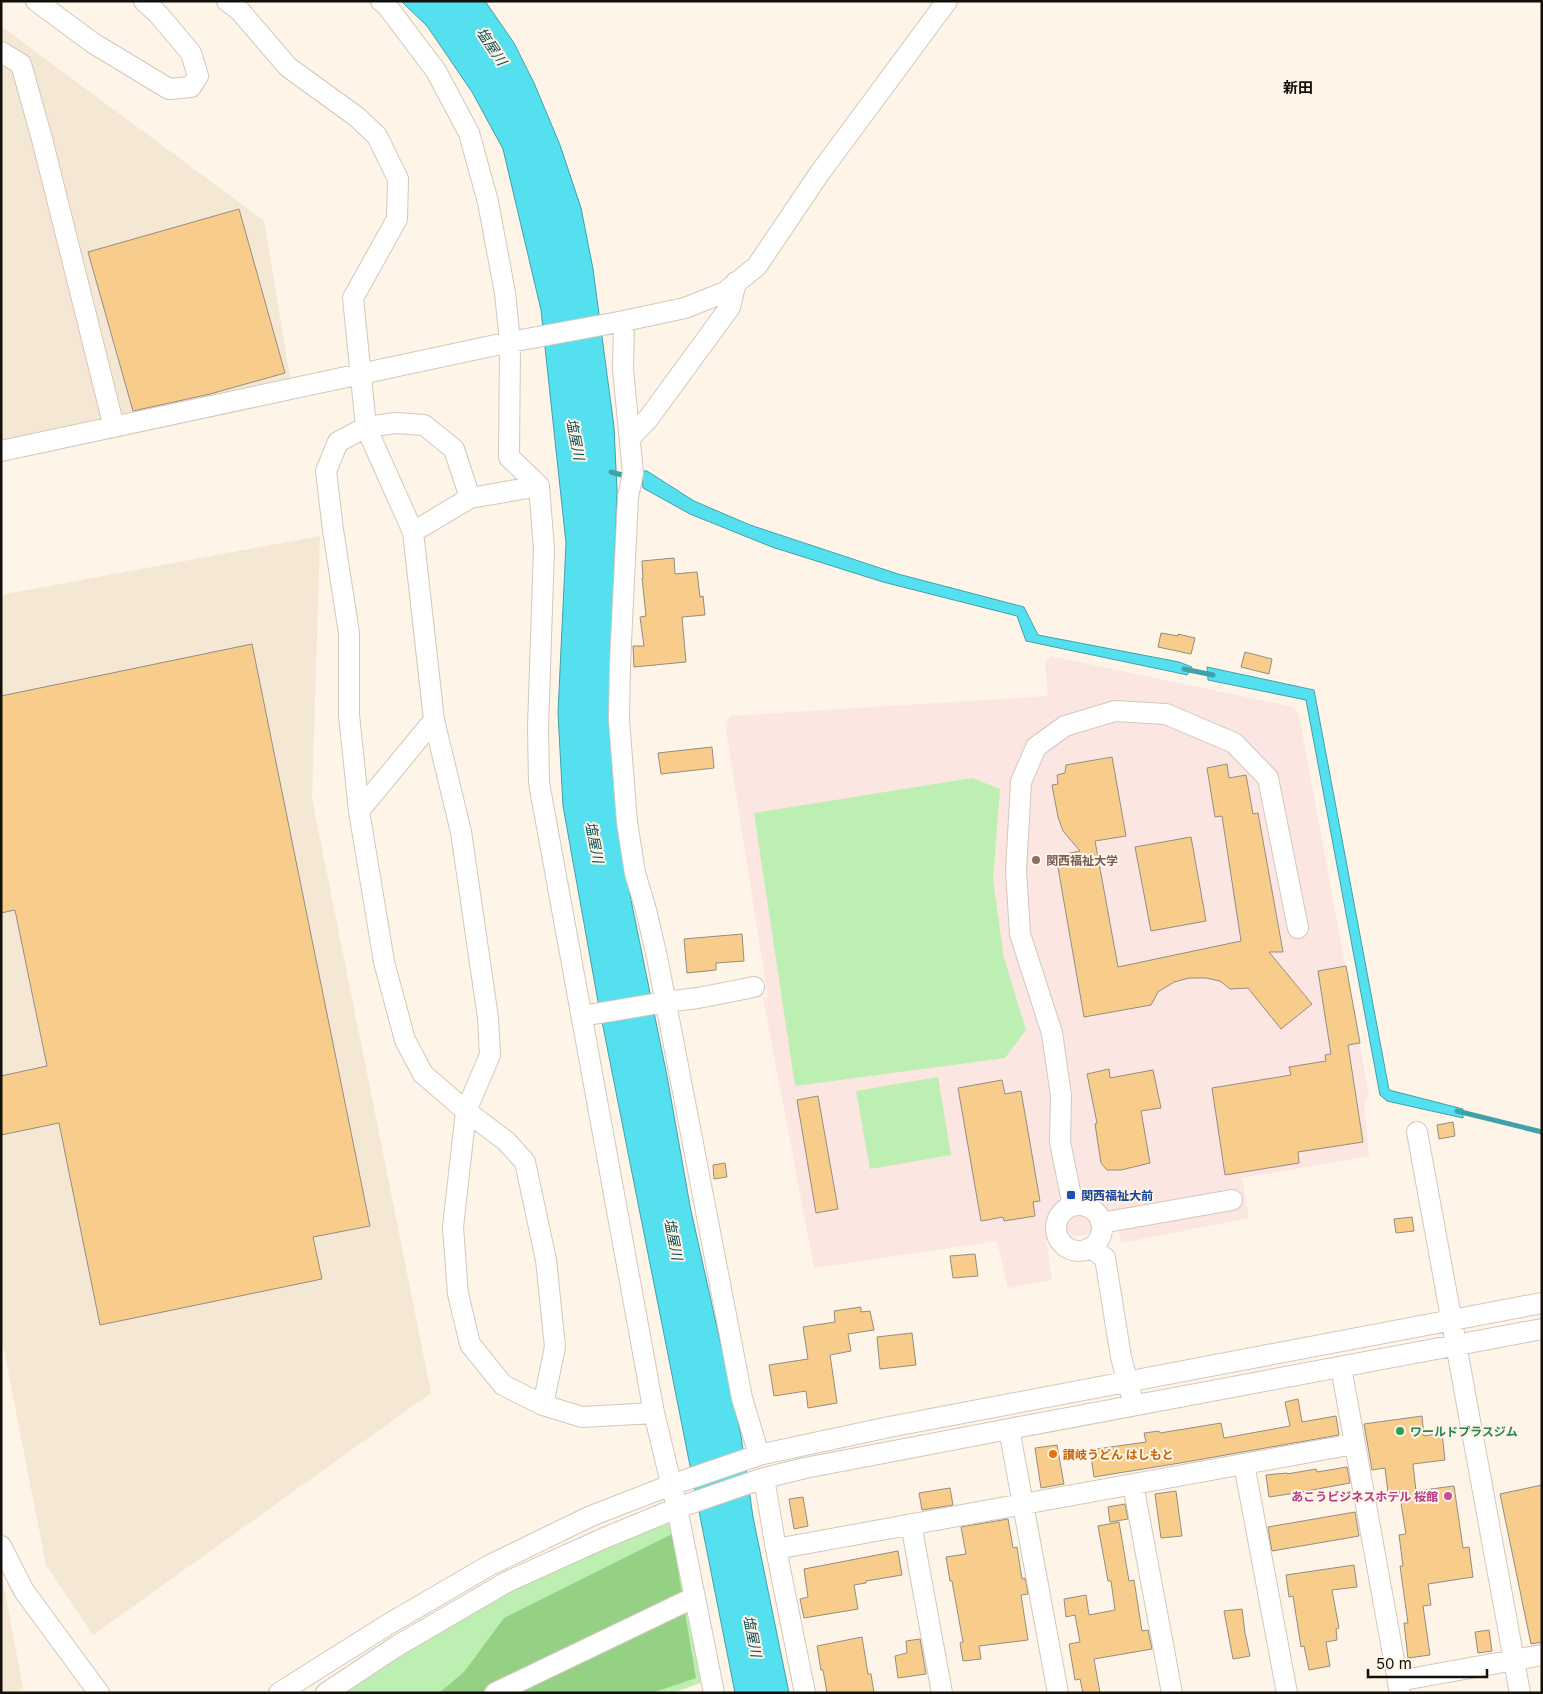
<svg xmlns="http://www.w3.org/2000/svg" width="1543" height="1694" viewBox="0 0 1543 1694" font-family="Inter,'Noto Sans JP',sans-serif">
	<rect width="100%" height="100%" fill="#fef4e7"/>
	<!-- built -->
	<path fill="#f4e7d3" d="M1,26L264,221L290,378L1,445Z
		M320,536L312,799L431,1393L93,1635L46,1565L1,1335V595Z
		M1,1572L23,1688L16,1693H1Z"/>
	<!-- education -->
	<path fill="#fbe6e1" d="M1051,656L1294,707L1299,715L1369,1095L1364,1103L1369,1156L1242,1178L1249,1218L1121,1243L1119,1230L1046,1240L1052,1280L1008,1288L997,1241L814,1268L763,997L768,998L725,723L731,716L1048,696L1045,662Z"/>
	<!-- green -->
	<path fill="#beefb2" d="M972,778L1000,789L993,880L1004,958L1026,1030L1005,1058L795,1086L754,813Z
		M938,1077L951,1155L870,1169L856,1091Z
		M677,1508L711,1679L673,1693H334L452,1614Z"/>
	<!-- forest -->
	<path fill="#95d185" d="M672,1534L696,1678L652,1693H439L464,1672L504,1618Z"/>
	<!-- water -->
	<path fill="#54e0ef" stroke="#40a1ab" d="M401,1H485L514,43L534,83L560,145L581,208L593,269L614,427L617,491L609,722L620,838L631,900L667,1076L690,1206L741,1436L753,1517L789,1693H735L597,996L563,806L558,713L566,543L541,310L503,149L472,92L427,26Z
		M642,471H647L694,501L750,525L898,574L1024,607L1038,635L1179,662L1192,667L1187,675L1183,674L1026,641L1017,616L883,582L772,547L690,514L643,488Z
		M1207,667L1314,690L1389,1090L1463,1109V1118L1387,1101L1380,1095L1306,700L1208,680Z"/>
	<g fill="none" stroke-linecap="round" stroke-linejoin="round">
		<!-- stream -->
		<path stroke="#40a1ab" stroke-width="5" d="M611,472L629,477
			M1184,669L1213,675
			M1457,1111L1542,1132"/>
	</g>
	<!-- building -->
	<path fill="#f8cd8b" stroke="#958d81" d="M239,209L285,373L210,394L133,411L88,252Z
		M674,558L675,574L697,572L700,597L703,596L705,615L682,617L686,662L634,667L633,646H644L640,617L646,616L642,578H643L642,561Z
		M1161,633L1178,636V634L1195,638L1191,654L1158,647Z
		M252,644L370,1226L313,1237L322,1279L100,1325L59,1123L1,1135V1076L47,1066L15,910L1,913V696Z
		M1245,652L1272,659L1269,674L1241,667Z
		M712,747L714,768L661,774L658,753Z
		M1112,757L1126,836L1095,841L1118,967L1241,941L1222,816L1215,817L1207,768L1227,764L1229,778L1246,775L1253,814L1258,813L1283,952H1269L1312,1004L1281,1029L1248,988L1230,989L1220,981L1206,978H1189L1174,982L1158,992L1151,1005L1084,1017L1056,856L1080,851L1063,831L1058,817L1052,785L1058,784L1057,775L1065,773L1066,765Z
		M1191,837L1206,921L1151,931L1135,847Z
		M742,934L744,961L716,963V970L687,973L684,939Z
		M1346,966L1360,1043L1348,1045L1363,1142L1298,1152L1299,1163L1225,1175L1212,1088L1291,1075L1289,1067L1326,1061L1325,1055L1331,1054L1318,971Z
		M1109,1069L1110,1078L1153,1070L1161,1108L1141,1111L1150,1163L1121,1170H1107L1101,1163L1095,1124L1097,1123L1087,1074Z
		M1002,1080L1005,1094L1021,1091L1040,1201L1033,1202L1035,1216L1004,1221L1003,1217L981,1221L958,1088Z
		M818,1096L838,1209L816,1213L797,1100Z
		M1453,1122L1455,1136L1439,1139L1437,1125Z
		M725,1163L727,1177L714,1179L713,1165Z
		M1412,1217L1414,1231L1396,1233L1394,1219Z
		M975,1254L978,1276L953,1278L950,1256Z
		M861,1307V1312L870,1311L874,1330L848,1334L851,1351L830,1355L837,1403L808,1408L806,1391L774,1396L769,1365L808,1359L803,1327L835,1322L834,1311Z
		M912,1333L916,1365L880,1369L877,1337Z
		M1298,1399L1302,1422L1336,1416L1339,1435L1186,1462L1094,1477L1090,1450L1146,1442L1144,1433L1159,1431L1160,1433L1221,1423L1224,1438L1290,1426L1285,1402Z
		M1422,1416L1424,1436L1442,1433L1445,1460L1413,1464L1416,1491L1454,1486L1463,1548L1469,1547L1473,1577L1428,1584L1431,1605L1423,1606L1430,1655L1408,1658L1404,1623H1408L1400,1566H1403L1399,1535L1406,1534L1399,1491L1388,1492L1385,1468L1372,1470L1364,1424Z
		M1057,1445L1064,1484L1041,1488L1035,1448Z
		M1347,1467L1350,1483L1296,1493L1269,1497L1266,1475L1287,1473V1474L1316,1469L1317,1472Z
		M1542,1485V1642L1531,1644L1500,1494Z
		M950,1488L953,1505L922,1510L919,1493Z
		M1176,1491L1182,1536L1161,1538L1155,1494Z
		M803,1497L808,1526L794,1529L789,1499Z
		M1125,1504L1128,1519L1110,1522L1108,1507Z
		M1355,1512L1359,1536L1272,1551L1268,1527Z
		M1008,1519L1013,1548L1017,1547L1022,1579L1025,1578L1028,1594L1021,1595L1028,1640L979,1646L981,1659L963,1661L960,1643L963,1642L952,1581H950L946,1557L966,1554L961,1527Z
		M1119,1522L1129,1581L1134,1580L1142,1631L1148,1630L1152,1649L1094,1659L1100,1693H1083L1080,1679L1075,1680L1069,1644L1080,1642L1075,1615L1066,1617L1064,1599L1086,1595L1089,1615L1115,1610L1111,1581H1108L1098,1526Z
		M898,1551L902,1575L866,1581V1583L854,1585L858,1609L804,1618L800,1599L808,1597L804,1569Z
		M1354,1565L1357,1587L1332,1590L1339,1628L1336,1629L1337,1640L1326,1642L1330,1666L1309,1670L1304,1646L1301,1647L1293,1596L1289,1597L1286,1575Z
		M1242,1609L1245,1633L1250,1656L1233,1659L1224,1611Z
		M1489,1630L1492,1651L1478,1653L1475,1632Z
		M862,1637L868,1674H871L874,1693H827L823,1670H821L817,1646Z
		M920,1639L926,1674L898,1678L895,1656L907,1653L906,1641Z"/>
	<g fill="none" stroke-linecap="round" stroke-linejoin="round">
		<!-- minor casing -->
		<g stroke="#d2c8bb" stroke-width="22">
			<path id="minor" d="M36,1L93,43L169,89L191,87L198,76L191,53L159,15L144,1
				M227,1L240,11L288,67L357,117L377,136L398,179L397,219L353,298L366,427L413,532L434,720L461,832L488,1018L490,1055L466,1111L453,1227L458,1294L470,1344L503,1385L543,1405L582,1417L654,1413
				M381,1L387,6L436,71L469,133L488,202L505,293L510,342L509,457L539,486L544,549L538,727L539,783L654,1413L677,1508L714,1693
				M1,52L21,64L42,139L114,427
				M624,321L623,369L633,473L628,497L620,664L619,720L627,822L635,873L646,910L657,957L742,1398L759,1455
				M630,438L648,419L730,307L736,282
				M1,451L510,342L624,321L685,308L725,292L757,266L819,174L947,1
				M470,498L454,449L424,425L396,423L366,427L338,442L326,471L333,530L349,633V715L359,811L384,962L405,1040L423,1074L466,1111L506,1141L525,1162L546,1260L555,1347L543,1405
				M413,532L470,498L539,486
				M359,811L434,720
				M582,1016L665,1002L698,998L754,987
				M1417,1132L1520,1693
				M1056 1228a23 23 0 1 1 46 0a23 23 0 1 1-46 0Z
				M1073,1206L1060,1142L1061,1096L1052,1033L1020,934L1016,871L1021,782L1036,747L1065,726L1115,711L1166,714L1234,743L1268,778L1298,928
				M1101,1223L1232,1200
				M1091,1248L1105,1258L1121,1357L1131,1394
				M1341,1367L1400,1693
				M1009,1429L1058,1693
				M1244,1464L1287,1693
				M764,1478L776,1549L805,1693
				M1133,1484L1172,1693
				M911,1524L942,1693
				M1,1546L24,1591L99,1693
				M776,1549L1354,1444
				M1398,1681L1542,1655
				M279,1693L387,1625L490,1565L591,1516L671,1485L759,1455L889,1427L1542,1303
				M326,1693L397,1646L507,1582L602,1539L677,1508L764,1478L805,1468L1009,1429L1542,1329
				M495,1693L695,1597"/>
		</g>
		<!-- minor -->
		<use href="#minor" stroke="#fff" stroke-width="20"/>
	</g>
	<!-- markers -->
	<circle fill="#8d6e63" stroke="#fef4e7" stroke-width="2" cx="1036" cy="860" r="5"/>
	<rect fill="#1a4fb4" stroke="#fef4e7" stroke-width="2" x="1066" y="1190" width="10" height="10" rx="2.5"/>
	<circle fill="#2e9e5b" stroke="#fef4e7" stroke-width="2" cx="1400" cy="1431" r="5"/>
	<circle fill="#e8710a" stroke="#fef4e7" stroke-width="2" cx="1053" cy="1454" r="5"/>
	<circle fill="#d1479c" stroke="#fef4e7" stroke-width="2" cx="1448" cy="1496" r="5"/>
	<g text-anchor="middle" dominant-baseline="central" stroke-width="4" stroke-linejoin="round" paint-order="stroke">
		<!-- education labels -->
		<g font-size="12" font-weight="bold" fill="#785e54" stroke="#fef4e7" text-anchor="start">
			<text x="1046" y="860">関西福祉大学</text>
		</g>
		<!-- transit labels -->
		<g font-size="12" font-weight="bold" fill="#164399" stroke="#fef4e7" text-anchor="start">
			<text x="1081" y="1195">関西福祉大前</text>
		</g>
		<!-- leisure labels -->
		<g font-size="12" font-weight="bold" fill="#27864d" stroke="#fef4e7" text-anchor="start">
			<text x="1410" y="1431">ワールドプラスジム</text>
		</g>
		<!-- food labels -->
		<g font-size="12" font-weight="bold" fill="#c56008" stroke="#fef4e7" text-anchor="start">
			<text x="1063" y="1454">讃岐うどん はしもと</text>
		</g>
		<!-- hotel labels -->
		<g font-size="12" font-weight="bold" fill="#b23c85" stroke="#fef4e7" text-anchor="end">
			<text x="1438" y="1496">あこうビジネスホテル 桜館</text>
		</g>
		<!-- water labels -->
		<g font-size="14" font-style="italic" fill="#0d4c52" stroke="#fef4e7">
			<text transform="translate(492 46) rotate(56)">塩屋川</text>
			<text transform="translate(576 439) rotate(79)">塩屋川</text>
			<text transform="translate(595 842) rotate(79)">塩屋川</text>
			<text transform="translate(674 1239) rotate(79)">塩屋川</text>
			<text transform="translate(753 1636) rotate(79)">塩屋川</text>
		</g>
		<!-- quarter labels -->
		<g font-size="15" font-weight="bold" fill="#130f0b" stroke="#fef4e7">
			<text x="1298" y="87">新田</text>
		</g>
	</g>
	<!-- border -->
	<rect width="1543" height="1694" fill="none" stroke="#130f0b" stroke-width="5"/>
	<!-- scale -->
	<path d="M1368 1669v8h119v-8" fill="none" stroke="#130f0b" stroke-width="2.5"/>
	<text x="1376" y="1669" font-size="15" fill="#130f0b" stroke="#fef4e7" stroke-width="4" paint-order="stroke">50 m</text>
</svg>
